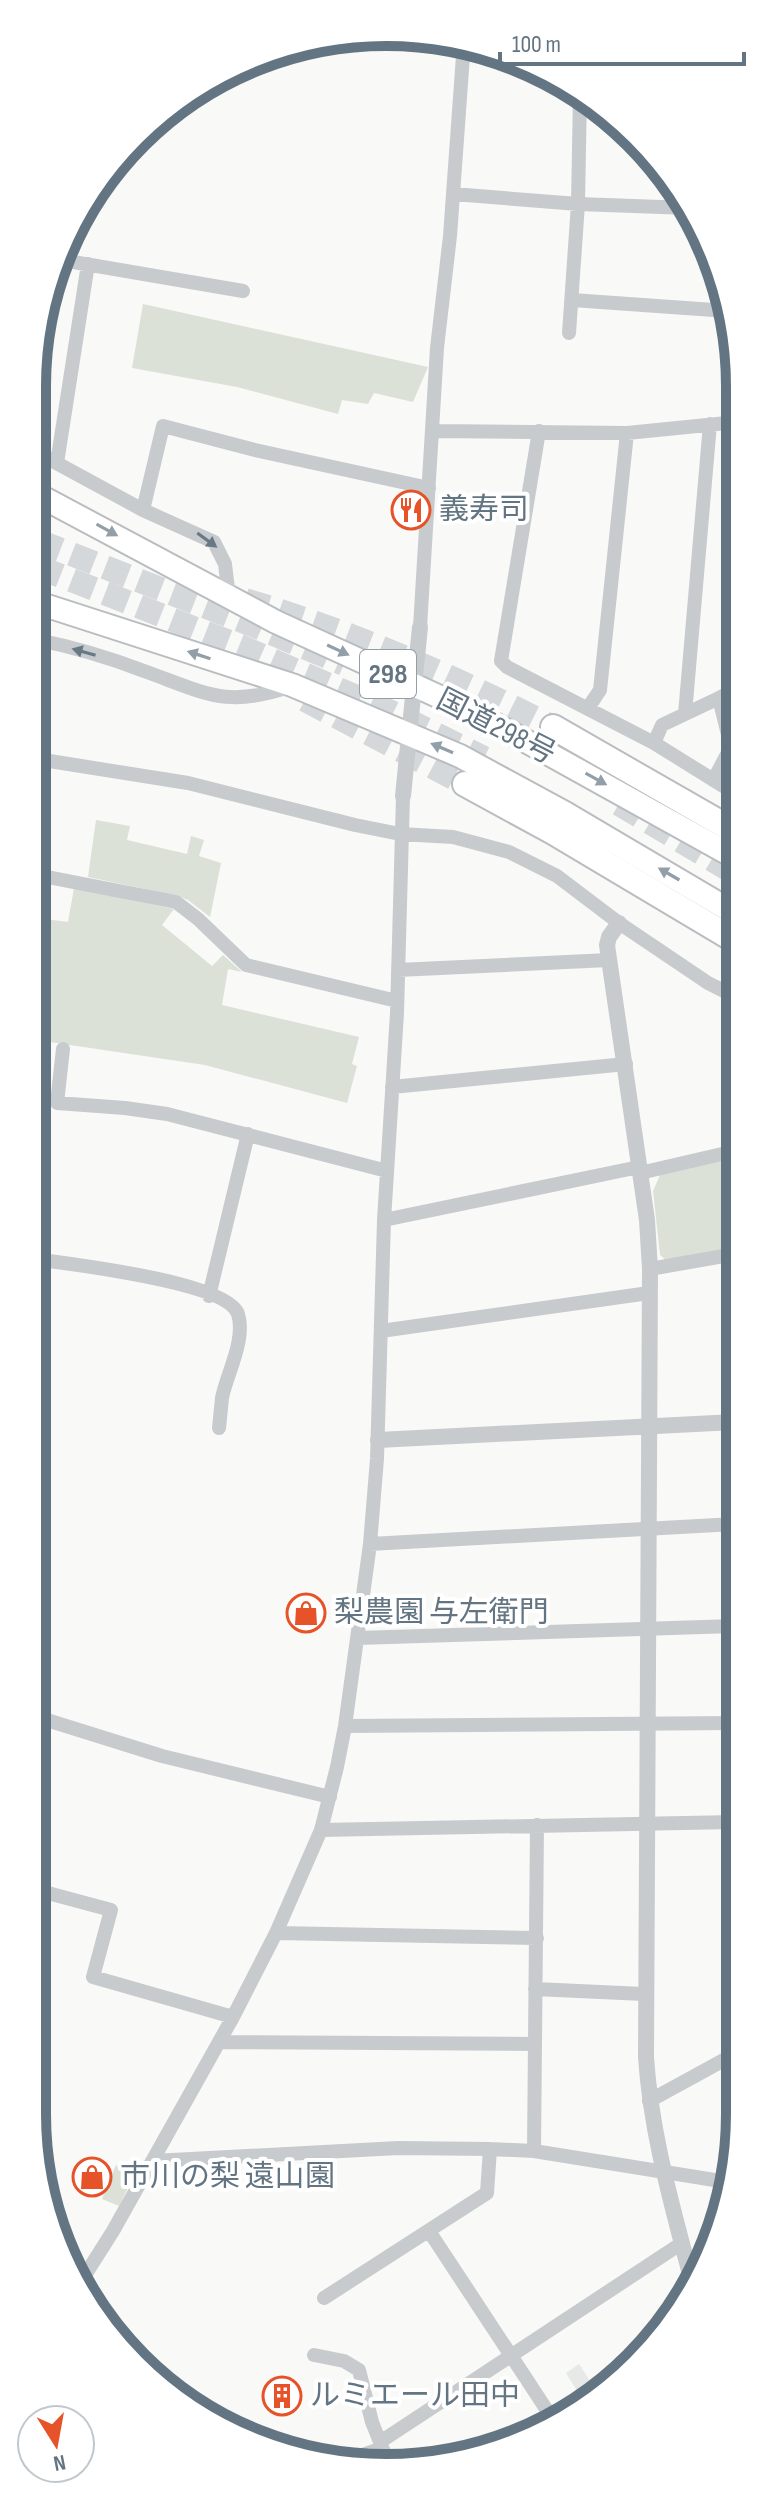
<svg xmlns="http://www.w3.org/2000/svg" width="772" height="2500" viewBox="0 0 772 2500" font-family="'Sofia Sans Condensed','Noto Sans JP',sans-serif">
	<rect width="100%" height="100%" fill="#f9f9f7"/>
	<!-- built -->
	<path fill="#e7e8e8" d="M579,2364L598,2393L586,2405L566,2373Z"/>
	<!-- green -->
	<path fill="#dbe1d7" d="M143,304L428,367L413,402L374,393L368,404L342,400L338,414L237,387L132,368Z
		M96,820L130,826L127,840L187,854L191,836L204,840L199,856L221,863L210,917L188,900L178,896L88,877Z
		M74,888L174,909L162,925L212,966L223,955L242,972L228,969L222,1005L359,1037L352,1064L357,1066L347,1103L205,1065L36,1040L37,918L68,922Z
		M735,1158V1250L668,1262L660,1255L653,1191L660,1175Z
		M116,2165L135,2174L119,2206L102,2199Z"/>
	<g fill="none" stroke-linecap="round" stroke-linejoin="round">
		<!-- motorway-tunnel -->
		<path stroke="#d4d8da" stroke-width="24" stroke-dasharray="24 12" stroke-linecap="butt" d="M38,541L250,624L344,664
			M38,567L242,647L391,712L484,758
			M245,600C353,632 453,676 553,727
			M305,700L465,784
			M619,804L736,874"/>
		<!-- trunk casing -->
		<g stroke="#b9bdc0" stroke-width="26">
			<path id="trunk" d="M38,495L276,622L477,714L736,858
				M38,603L292,685L460,756L565,813L736,914"/>
		</g>
		<!-- motorway casing -->
		<g stroke="#b9bdc0" stroke-width="28">
			<path id="motorway" d="M553,727L736,832
				M465,784L553,832L736,941"/>
		</g>
		<!-- minor -->
		<path stroke="#c7cbce" stroke-width="14" d="M453,194L578,204L689,208
			M62,260L243,291
			M572,300L728,311
			M569,333L578,204L580,93
			M433,431L627,433L737,422
			M539,431L501,661L507,667L654,743L736,794
			M38,453L143,510L214,542L225,564L229,597
			M57,463L88,264
			M143,510L163,426L255,450L429,488
			M420,627L437,348L450,236L464,42
			M38,640C74,647 110,658 144,671C206,693 226,709 292,686
			M588,708L600,690L627,433
			M685,714L710,424
			M654,743L662,725L719,698
			M37,759L188,783L355,825L400,834L453,837L509,852L557,876L619,923L708,983L736,997
			M714,779L731,747L719,698L736,689
			M37,875L176,902L198,919L246,965L397,1001
			M398,970L609,960
			M63,1049L57,1103L125,1108L167,1114L387,1171
			M392,1087L626,1064
			M640,1173L735,1151
			M384,1220L639,1167
			M35,1259C70,1264 227,1282 238,1314C246,1340 227,1373 222,1398C221,1408 220,1418 219,1428
			M650,1269L735,1254
			M209,1296L248,1134
			M381,1331L649,1293
			M370,1544L735,1524
			M357,1638L734,1626
			M34,1716L162,1756L330,1797
			M345,1726L734,1723
			M321,1830L734,1822
			M33,1889L111,1910L93,1977L233,2017
			M276,1933L537,1938
			M535,1989L644,1994
			M219,2042L534,2044
			M649,2101L733,2055
			M534,2151L537,1825
			M153,2161L398,2148L490,2149L534,2151L733,2183
			M429,2231L554,2421
			M80,2283L113,2231L233,2017L276,1933L321,1830L337,1767L345,1726L370,1544L377,1459L384,1220L397,1013L403,796
			M324,2298L487,2193L490,2149
			M314,2355L344,2361L359,2370L372,2422L388,2462
			M380,2442L682,2243
			M337,2464L382,2448"/>
		<!-- tertiary -->
		<path stroke="#c7cbce" stroke-width="16" d="M403,796L420,627
			M619,923L609,937L607,945L647,1220L650,1269L646,2057C651,2135 673,2208 692,2282
			M378,1440L735,1422"/>
		<!-- trunk -->
		<use href="#trunk" stroke="#fff" stroke-width="22"/>
		<!-- motorway -->
		<use href="#motorway" stroke="#fff" stroke-width="24"/>
	</g>
	<!-- one-way arrows -->
	<defs><path id="oneway-solid" d="M-6-.8H1V-3.2L6.5 0L1 3.2V.8H-6Z" transform="scale(2)"/></defs>
	<g fill="#929ea8">
		<use href="#oneway-solid" transform="translate(107 530) rotate(29)"/>
		<use href="#oneway-solid" transform="translate(338 650) rotate(25)"/>
		<use href="#oneway-solid" transform="translate(199 655) rotate(-162)"/>
		<use href="#oneway-solid" transform="translate(442 748) rotate(-157)"/>
		<use href="#oneway-solid" transform="translate(596 779) rotate(29)"/>
		<use href="#oneway-solid" transform="translate(669 874) rotate(-150)"/>
	</g>
	<g fill="#687986">
		<use href="#oneway-solid" transform="translate(207 540) rotate(36)"/>
		<use href="#oneway-solid" transform="translate(84 652) rotate(-164)"/>
	</g>
	<!-- icons -->
	<defs>
		<g id="restaurant-ring" transform="scale(2)"><circle r="9.5" fill="#fff" stroke="#e65329" stroke-width="1.5"/><path d="M-5-6h1v4h1v-4h1v4h1v-4h1v5L-1.5 .5V6h-2V.5L-5-1ZM5-6V6H3V1.5H1.5Q1.5-4 5-6Z" fill="#e65329"/></g>
		<g id="shop-ring" transform="scale(2)"><circle r="9.5" fill="#fff" stroke="#e65329" stroke-width="1.5"/><path d="M-5-2.5h2.3a2.7 3.5 0 0 1 5.4 0H5L5.5 6h-11ZM-1.5-2.5h3a1.5 2.3 0 0 0-3 0Z" fill="#e65329"/></g>
		<g id="building-ring" transform="scale(2)"><circle r="9.5" fill="#fff" stroke="#e65329" stroke-width="1.5"/><path d="M-4-6H4V6H1V3H-1V6H-4ZM-2.5-4.3h1.7v1.8h-1.7ZM.8-4.3h1.7v1.8H.8ZM-2.5-1h1.7V.8h-1.7ZM.8-1h1.7V.8H.8Z" fill="#e65329"/></g>
	</defs>
	<g fill-rule="evenodd">
		<use href="#restaurant-ring" x="411" y="510"/>
		<use href="#shop-ring" x="306" y="1613"/>
		<use href="#shop-ring" x="92" y="2177"/>
		<use href="#building-ring" x="282" y="2396"/>
	</g>
	<g text-anchor="middle" dominant-baseline="central" stroke-width="8" stroke-linejoin="round" paint-order="stroke">
		<!-- shield labels -->
		<rect fill="#fff" stroke="#929ea8" stroke-width="2" x="360" y="650" width="56" height="48" rx="6"/>
		<g font-size="28" font-weight="bold" fill="#637582">
			<text x="388" y="674">298</text>
		</g>
		<!-- poi labels -->
		<g font-size="30" fill="#637582" stroke="#fff" text-anchor="start">
			<text x="439" y="510">義寿司</text>
			<text x="334" y="1613">梨農園 与左衛門</text>
			<text x="120" y="2177">市川の梨 遠山園</text>
			<text x="310" y="2396">ルミエール田中</text>
		</g>
		<!-- street labels -->
		<g font-size="30" fill="#637582" stroke="#fff">
			<text transform="translate(496 727) rotate(27)">国道298号</text>
		</g>
	</g>
	<!-- crop -->
	<path d="M0 0H772V2500H0ZM386 46H386A340 340 0 0 1 726 386V2114A340 340 0 0 1 386 2454H386A340 340 0 0 1 46 2114V386A340 340 0 0 1 386 46Z" fill="#fff" fill-rule="evenodd"/>
	<path fill="none" stroke="#637582" stroke-width="10" d="M386 46H386A340 340 0 0 1 726 386V2114A340 340 0 0 1 386 2454H386A340 340 0 0 1 46 2114V386A340 340 0 0 1 386 46Z"/>
	<!-- north arrow -->
	<g transform="translate(56 2444) rotate(169)"><circle r="38" fill="#ffffff" stroke="#c1c8cd" stroke-width="2"/>
	<path d="M0-6L14 30L0 20L-14 30Z" fill="#e65329"/>
	<text y="-12" font-size="22" font-weight="bold" text-anchor="middle" fill="#637582">N</text>
	</g>
	<!-- scale -->
	<path d="M500 52v12h244v-12" fill="none" stroke="#637582" stroke-width="4"/>
	<text x="512" y="52" font-size="24" fill="#637582" stroke="#ffffff" stroke-width="6" paint-order="stroke">100 m</text>
</svg>
